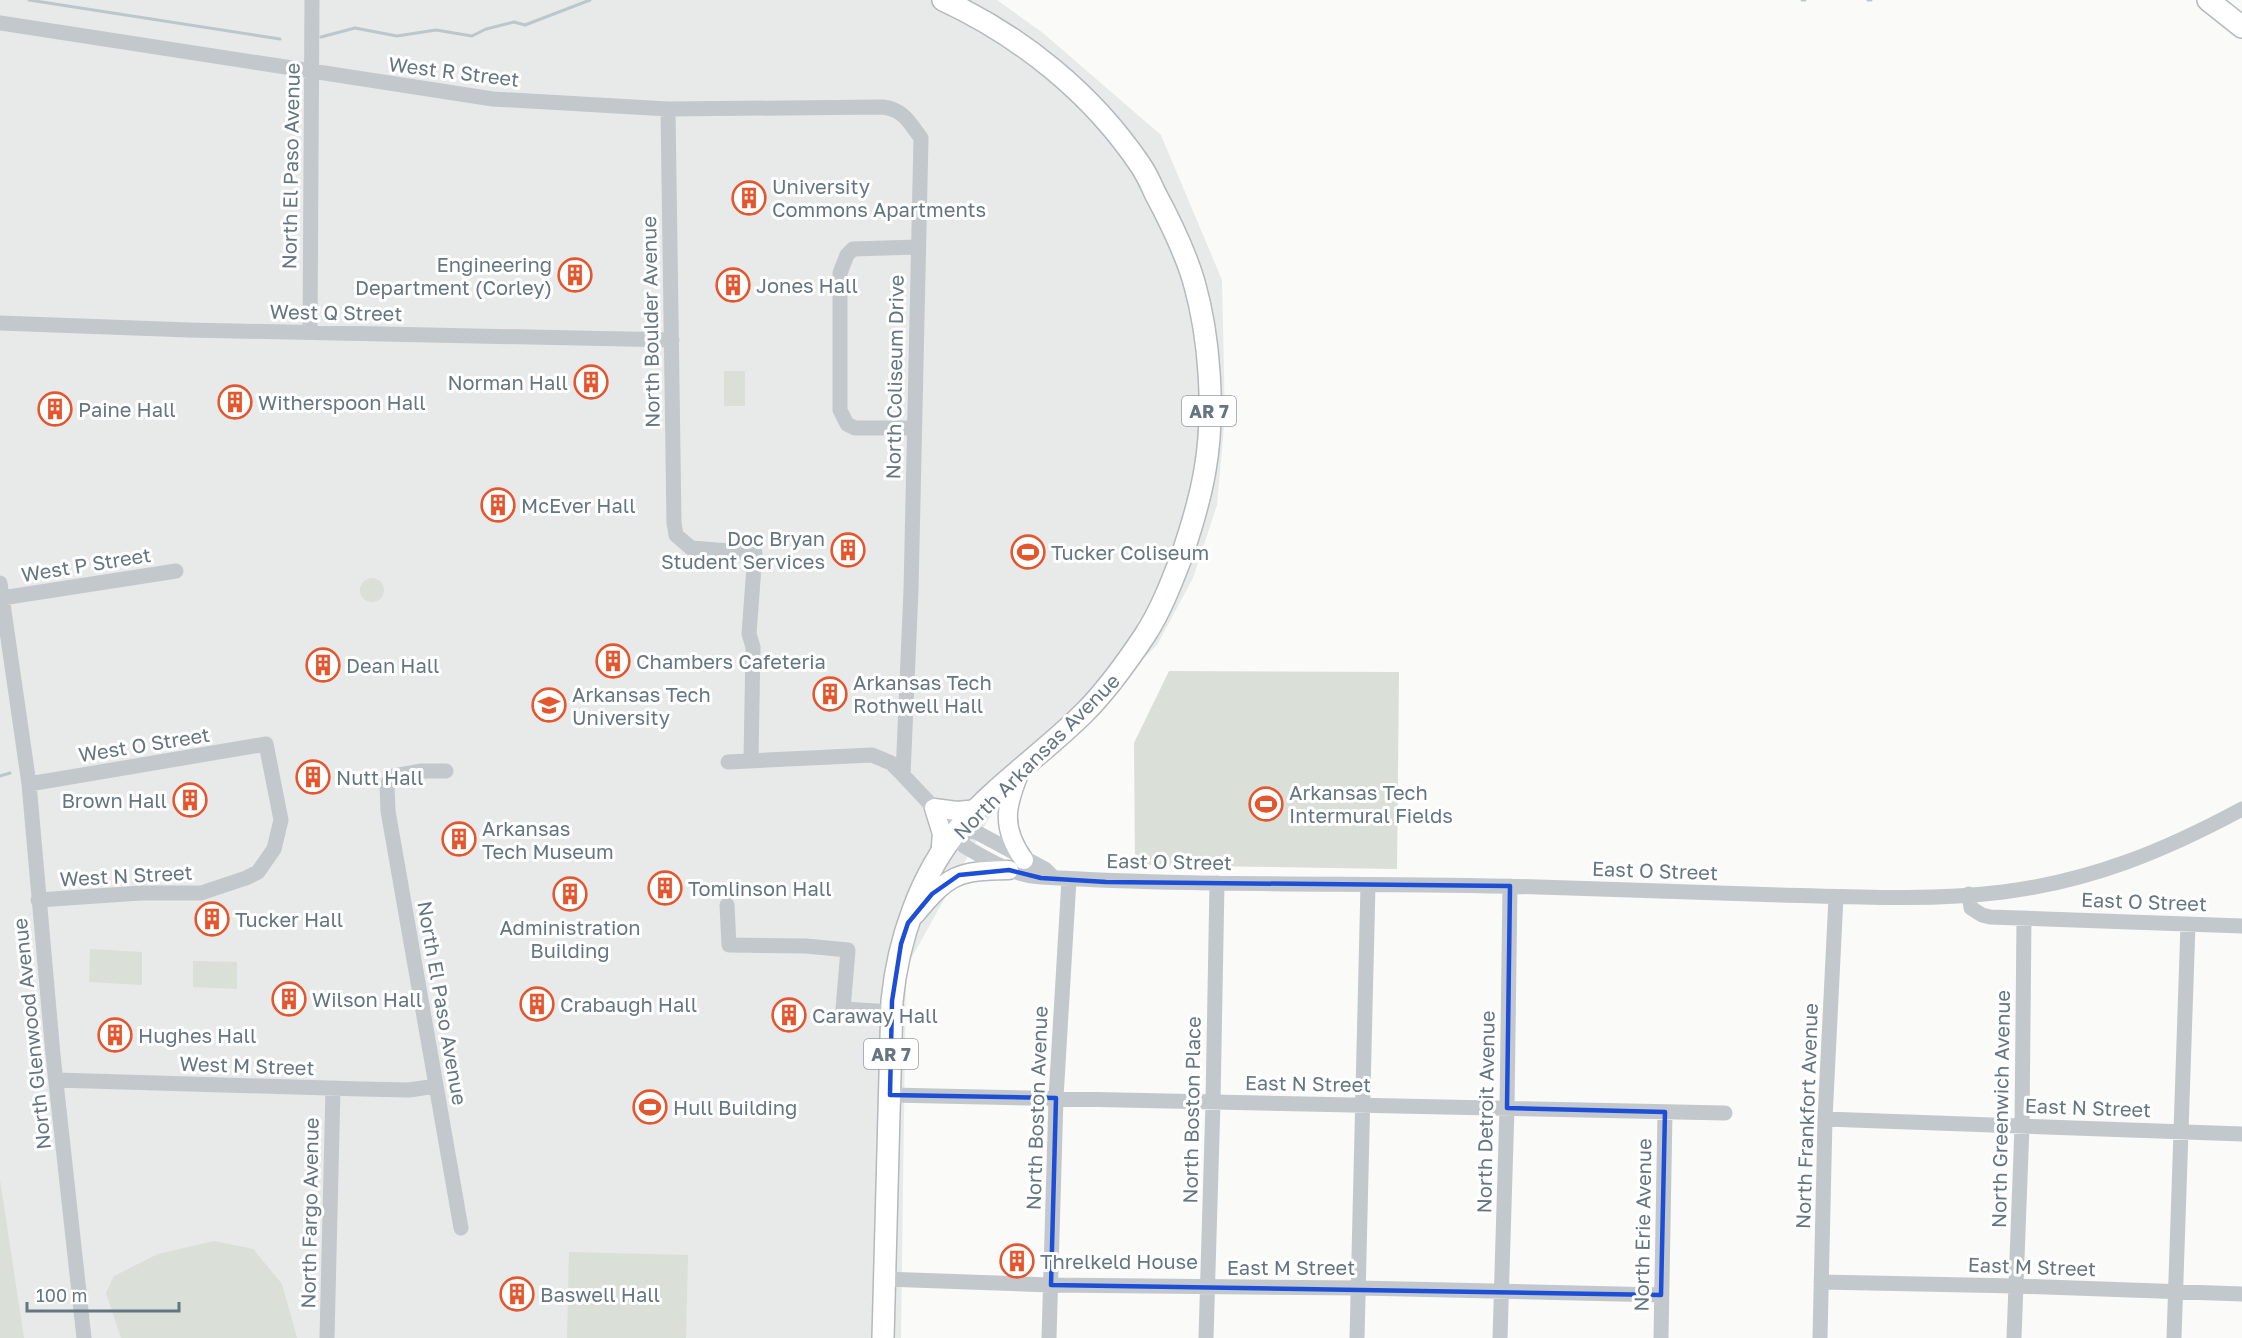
<svg xmlns="http://www.w3.org/2000/svg" width="2242" height="1338" viewBox="0 0 2242 1338" font-family="'Golos Text',sans-serif">
	<rect width="100%" height="100%" fill="#fafaf8"/>
	<!-- built -->
	<path fill="#e8e9e9" d="M0,0H997L1043,33L1161,135L1222,280L1225,415L1217,505L1193,578L1157,645L1037,765L989,818L906,968L901,1338H0Z"/>
	<!-- green -->
	<path fill="#dadfd7" d="M724,371H745V406H724Z
		M360 590a12 12 0 1 1 24 0a12 12 0 1 1-24 0Z
		M1169,671L1399,672L1397,869L1135,865L1134,743Z
		M90,949L142,952V985L89,982Z
		M193,961L237,962V989L193,987Z
		M0,1180L24,1338H0Z
		M214,1241L253,1249L282,1284L297,1338H121L106,1293L114,1276L158,1254Z
		M569,1252L688,1255L686,1338H567Z"/>
	<g fill="none" stroke-linecap="round" stroke-linejoin="round">
		<!-- stream -->
		<path stroke="#bbc7cb" stroke-width="3" d="M29,0L280,39
			M1802,0H1805
			M1868,0H1871
			M321,37L355,28L397,36L436,30L472,36L486,29L514,22L525,25L590,0
			M0,776L10,773"/>
		<!-- major casing -->
		<g stroke="#b5babe" stroke-width="21">
			<path id="major" d="M1021,769C1006,805 1000,826 1024,860
				M940,857L942,834L934,808L957,811L978,809
				M915,915C949,874 957,871 1009,870"/>
		</g>
		<!-- highway casing -->
		<g stroke="#b4b9bd" stroke-width="24">
			<path id="highway" d="M2208,0L2242,27
				M883,1338L892,1001C898,940 920,875 960,827C997,784 1045,752 1085,712C1108,689 1127,662 1145,635C1160,612 1171,584 1181,558C1191,529 1200,500 1205,470C1215,413 1210,338 1194,282C1185,251 1170,221 1155,193C1151,184 1147,175 1141,166C1092,93 1022,37 943,0"/>
		</g>
		<!-- minor -->
		<path stroke="#c3c8cc" stroke-width="15" d="M0,23L493,99L668,109L883,107C904,110 909,122 921,138L911,590L903,775L934,808L958,829L964,846C988,860 1014,876 1042,877C1207,887 1374,882 1539,887C1620,890 1700,892 1781,895C1855,897 1929,901 2003,892C2091,881 2164,851 2242,809
			M668,109L674,523L676,535L691,548L755,553L749,634L753,647L751,760
			M0,323L189,330L672,340
			M310,332L312,0
			M914,428H855L847,424L840,410V273L847,255L853,249L918,247
			M0,583L29,784L53,1055L84,1338
			M2,598L176,571
			M728,762L872,755L891,763L903,775
			M446,771H420L393,776L387,785L388,811L461,1228
			M29,784L266,744L281,820L274,849L258,872L246,878L201,893H141L38,900
			M958,829L976,832L1045,869L1053,877
			M1969,894L1971,908L1982,915L1990,917L2242,926
			M727,905L729,945L806,946L848,950L843,1009L892,1012
			M56,1080L361,1089L409,1090L436,1086
			M890,1095L1725,1113
			M1825,1119L2242,1134
			M884,1279L1051,1285L1359,1288L1661,1295
			M1821,1282L2016,1286L2242,1294
			M327,1338L333,1088
			M1049,1338L1056,1098L1069,879
			M1206,1338L1213,1102L1217,883
			M1357,1338L1368,885
			M1500,1338L1507,1108L1510,886
			M1661,1338L1665,1112
			M1820,1338L1825,1119L1836,897
			M2014,1338L2022,1126L2024,918
			M2174,1338L2188,924"/>
		<!-- major -->
		<use href="#major" stroke="#fff" stroke-width="18"/>
		<!-- highway -->
		<use href="#highway" stroke="#fff" stroke-width="21"/>
	</g>
	<!-- marked area -->
	<path fill="none" stroke="#1d4ed8" stroke-width="4.5" stroke-linejoin="round" d="M1009,870L1041,878L1106,882L1510,886L1507,1108L1665,1112L1661,1295L1051,1285L1056,1098L890,1095L892,1001L901,944L908,923L932,894L959,875Z"/>
	<!-- icons -->
	<defs>
		<g id="building-ring" transform="scale(1.725)"><circle r="9.5" fill="#fff" stroke="#e4572e" stroke-width="1.5"/><path d="M-4-6H4V6H1V3H-1V6H-4ZM-2.5-4.3h1.7v1.8h-1.7ZM.8-4.3h1.7v1.8H.8ZM-2.5-1h1.7V.8h-1.7ZM.8-1h1.7V.8H.8Z" fill="#e4572e"/></g>
		<g id="stadium-ring" transform="scale(1.725)"><circle r="9.5" fill="#fff" stroke="#e4572e" stroke-width="1.5"/><path d="M0-5a6.5 5 0 1 0 0 10a6.5 5 0 1 0 0-10ZM-3.5-1.8h7v3.6h-7Z" fill="#e4572e"/></g>
		<g id="university-ring" transform="scale(1.725)"><circle r="9.5" fill="#fff" stroke="#e4572e" stroke-width="1.5"/><path d="M0-5L7-2L0 1L-7-2ZM-4 1L0 2.5L4 1V4Q0 6-4 4Z" fill="#e4572e"/></g>
	</defs>
	<g fill-rule="evenodd">
		<use href="#building-ring" x="749" y="198"/>
		<use href="#building-ring" x="575" y="275"/>
		<use href="#building-ring" x="733" y="285"/>
		<use href="#building-ring" x="591" y="382"/>
		<use href="#building-ring" x="235" y="402"/>
		<use href="#building-ring" x="55" y="409"/>
		<use href="#building-ring" x="498" y="505"/>
		<use href="#building-ring" x="848" y="550"/>
		<use href="#stadium-ring" x="1028" y="552"/>
		<use href="#building-ring" x="613" y="661"/>
		<use href="#building-ring" x="323" y="665"/>
		<use href="#building-ring" x="830" y="694"/>
		<use href="#university-ring" x="549" y="705"/>
		<use href="#building-ring" x="313" y="777"/>
		<use href="#building-ring" x="190" y="800"/>
		<use href="#stadium-ring" x="1266" y="804"/>
		<use href="#building-ring" x="459" y="839"/>
		<use href="#building-ring" x="665" y="888"/>
		<use href="#building-ring" x="570" y="894"/>
		<use href="#building-ring" x="212" y="919"/>
		<use href="#building-ring" x="289" y="999"/>
		<use href="#building-ring" x="537" y="1004"/>
		<use href="#building-ring" x="789" y="1015"/>
		<use href="#building-ring" x="115" y="1035"/>
		<use href="#stadium-ring" x="650" y="1107"/>
		<use href="#building-ring" x="1017" y="1261"/>
		<use href="#building-ring" x="517" y="1294"/>
	</g>
	<g text-anchor="middle" dominant-baseline="central" stroke-width="6" stroke-linejoin="round" paint-order="stroke">
		<!-- shield labels -->
		<g fill="#fff" stroke="#939fa8" stroke-width="1.5">
			<rect x="1182" y="396" width="54" height="30" rx="4.5"/>
			<rect x="864" y="1039" width="54" height="30" rx="4.5"/>
		</g>
		<g font-size="18" font-weight="bold" fill="#657683">
			<text x="1209" y="411">AR 7</text>
			<text x="891" y="1054">AR 7</text>
		</g>
		<!-- street labels -->
		<g font-size="20" fill="#657683" stroke="#fff">
			<text transform="translate(454 71) rotate(7)">West R Street</text>
			<text transform="translate(290 166) rotate(-89)">North El Paso Avenue</text>
			<text transform="translate(336 312) rotate(1)">West Q Street</text>
			<text transform="translate(650 322) rotate(-91)">North Boulder Avenue</text>
			<text transform="translate(894 377) rotate(-89)">North Coliseum Drive</text>
			<text transform="translate(86 564) rotate(-9)">West P Street</text>
			<text transform="translate(144 744) rotate(-9)">West O Street</text>
			<text transform="translate(1036 756) rotate(-45)">North Arkansas Avenue</text>
			<text transform="translate(1169 861) rotate(1)">East O Street</text>
			<text transform="translate(1655 870) rotate(2)">East O Street</text>
			<text transform="translate(126 875) rotate(-3)">West N Street</text>
			<text transform="translate(2144 901) rotate(2)">East O Street</text>
			<text transform="translate(443 1003) rotate(80)">North El Paso Avenue</text>
			<text transform="translate(31 1034) rotate(-96)">North Glenwood Avenue</text>
			<text transform="translate(247 1065) rotate(2)">West M Street</text>
			<text transform="translate(1308 1083) rotate(1)">East N Street</text>
			<text transform="translate(2088 1107) rotate(2)">East N Street</text>
			<text transform="translate(1036 1108) rotate(-88)">North Boston Avenue</text>
			<text transform="translate(2000 1109) rotate(-89)">North Greenwich Avenue</text>
			<text transform="translate(1191 1110) rotate(-89)">North Boston Place</text>
			<text transform="translate(1485 1112) rotate(-89)">North Detroit Avenue</text>
			<text transform="translate(1806 1116) rotate(-88)">North Frankfort Avenue</text>
			<text transform="translate(309 1213) rotate(-89)">North Fargo Avenue</text>
			<text transform="translate(1642 1225) rotate(-89)">North Erie Avenue</text>
			<text transform="translate(2032 1266) rotate(2)">East M Street</text>
			<text x="1291" y="1267">East M Street</text>
		</g>
		<!-- poi labels -->
		<g font-size="20" fill="#657683" stroke="#fff" text-anchor="start">
			<text x="772" y="186">University<tspan x="772" dy="23">Commons Apartments</tspan></text>
			<text x="552" y="264" text-anchor="end">Engineering<tspan x="552" dy="23">Department (Corley)</tspan></text>
			<text x="756" y="285">Jones Hall</text>
			<text x="568" y="382" text-anchor="end">Norman Hall</text>
			<text x="258" y="402">Witherspoon Hall</text>
			<text x="78" y="409">Paine Hall</text>
			<text x="521" y="505">McEver Hall</text>
			<text x="825" y="538" text-anchor="end">Doc Bryan<tspan x="825" dy="23">Student Services</tspan></text>
			<text x="1051" y="552">Tucker Coliseum</text>
			<text x="636" y="661">Chambers Cafeteria</text>
			<text x="346" y="665">Dean Hall</text>
			<text x="853" y="682">Arkansas Tech<tspan x="853" dy="23">Rothwell Hall</tspan></text>
			<text x="572" y="694">Arkansas Tech<tspan x="572" dy="23">University</tspan></text>
			<text x="336" y="777">Nutt Hall</text>
			<text x="1289" y="792">Arkansas Tech<tspan x="1289" dy="23">Intermural Fields</tspan></text>
			<text x="167" y="800" text-anchor="end">Brown Hall</text>
			<text x="482" y="828">Arkansas<tspan x="482" dy="23">Tech Museum</tspan></text>
			<text x="688" y="888">Tomlinson Hall</text>
			<text x="235" y="919">Tucker Hall</text>
			<text x="570" y="927" text-anchor="middle">Administration<tspan x="570" dy="23">Building</tspan></text>
			<text x="312" y="999">Wilson Hall</text>
			<text x="560" y="1004">Crabaugh Hall</text>
			<text x="812" y="1015">Caraway Hall</text>
			<text x="138" y="1035">Hughes Hall</text>
			<text x="673" y="1107">Hull Building</text>
			<text x="1040" y="1261">Threlkeld House</text>
			<text x="540" y="1294">Baswell Hall</text>
		</g>
	</g>
	<!-- scale -->
	<path d="M27 1302v9h152v-9" fill="none" stroke="#657683" stroke-width="3"/>
	<text x="36" y="1302" font-size="18" fill="#657683" stroke="#ffffff" stroke-width="4.5" paint-order="stroke">100 m</text>
</svg>
